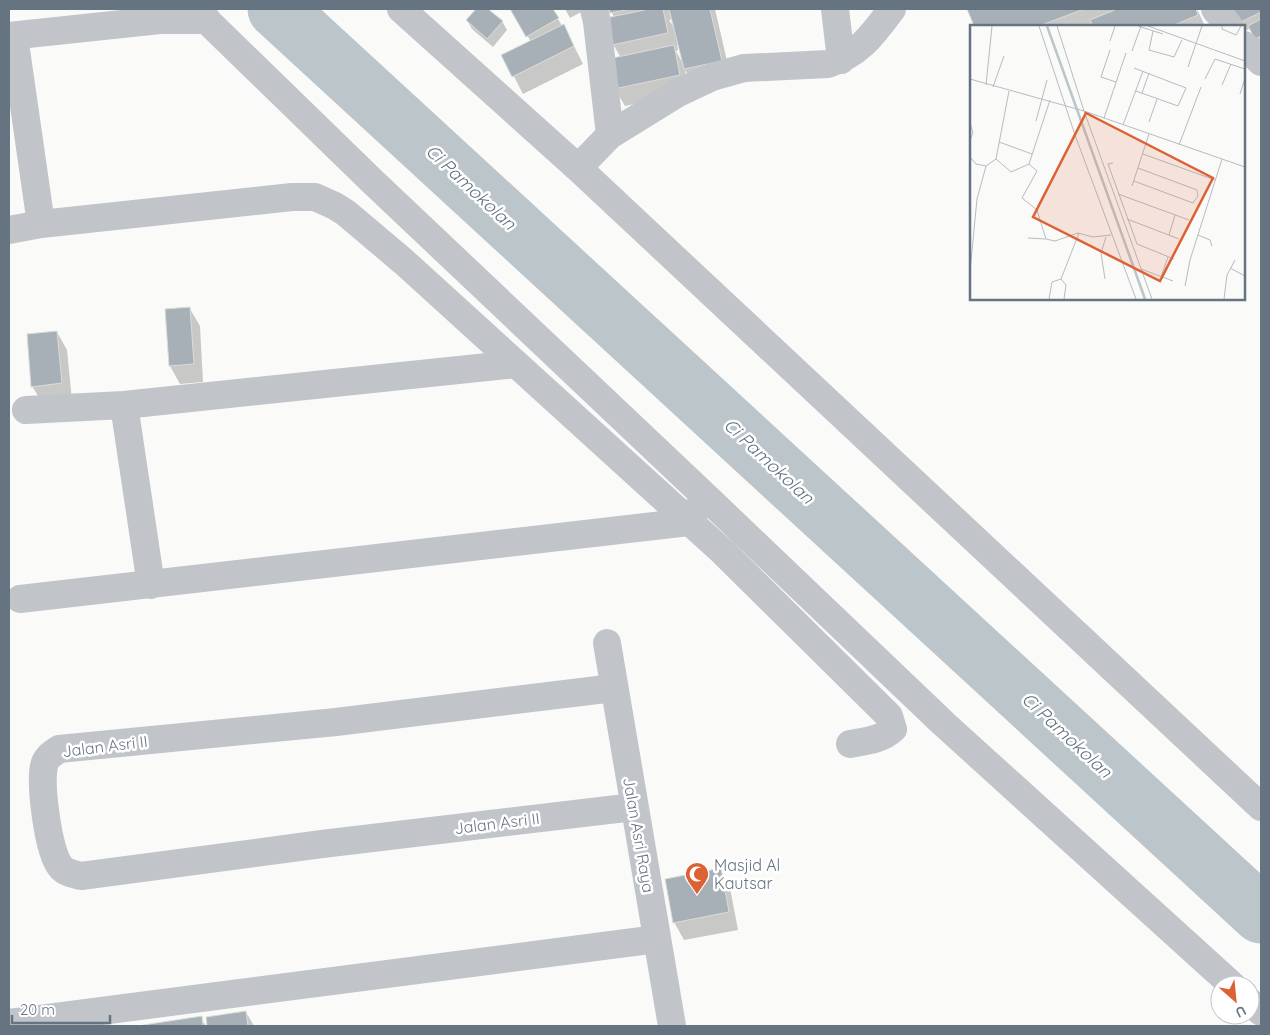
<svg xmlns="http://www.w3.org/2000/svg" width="1270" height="1035" viewBox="0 0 1270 1035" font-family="Quicksand,sans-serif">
	<rect width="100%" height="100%" fill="#fafaf8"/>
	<!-- shadow -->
	<path fill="#0003" fill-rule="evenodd" d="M477,9H486L502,21L507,30L493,47L472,29L467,20Z
		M512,9H552L573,44L583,64L523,94L503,55L531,42Z
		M565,9H587L570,18Z
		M610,9H715L731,78L695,87L685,70L689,92L625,106L615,89L621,58L613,44L614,17ZM673,19L675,29L669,20ZM679,44L682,62L676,51L678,50L677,45Z
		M969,9H1197L1205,26H976Z
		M1234,9H1261V47L1251,28L1245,31Z
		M190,309L200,326L203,382L180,384L170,366Z
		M57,332L67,350L72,401L43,404L32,386Z
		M720,870L730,888L738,930L684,940L674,922Z
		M246,1012L254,1026H208L207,1018Z
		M201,1018L206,1026H145Z"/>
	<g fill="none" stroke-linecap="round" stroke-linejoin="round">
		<!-- river -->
		<path stroke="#bbc5ca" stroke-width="59" d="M277,9L1261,914"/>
	</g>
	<!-- building -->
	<path fill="#a8b0b7" stroke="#dcdcda" d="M476,9H488L503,21L487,39L466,20Z
		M510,9H553L559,18L526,37Z
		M609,9H631L610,13Z
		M649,9H663L668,33L612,45L606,18Z
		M669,9H710L722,61L684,69Z
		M967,9H1084L1039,26H974Z
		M1117,9H1196L1198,15L1172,26H1093L1090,20Z
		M1232,9H1261V12L1239,23Z
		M1261,19V36L1255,39L1248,26Z
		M564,24L574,46L512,77L501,55Z
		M674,45L680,75L614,89L608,59Z
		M190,307L194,364L169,366L165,309Z
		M57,331L62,383L31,387L27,334Z
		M721,868L729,912L673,923L665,879Z
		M246,1011L248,1026H207L206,1017Z
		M202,1016L203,1026H143V1025Z"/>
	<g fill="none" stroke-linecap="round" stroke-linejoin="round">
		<!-- minor -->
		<path stroke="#c1c5c9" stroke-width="28" d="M195,9L372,181L705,496L944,724L1232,985
			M401,9L578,168L1261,807
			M594,9L597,22L610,135
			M835,9L841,60
			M1215,9L1229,26
			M9,36L160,20H207
			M14,36L41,224
			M1244,45L1261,62
			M578,168L610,135L678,93L712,77L744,68L828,64C860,54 873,34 892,9
			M9,230L41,224L292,197H315L335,206L346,213L404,262L723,552L889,716L893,729C881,740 866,741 850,744
			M124,405L151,585
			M26,410L124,405L516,364
			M20,599L689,522L695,511
			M607,643L672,1026
			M614,688L336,722L59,749C52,754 46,757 44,766C40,785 48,851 60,866C65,873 73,874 81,876L322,844L634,807
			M1250,1002L1261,1012
			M9,1023L657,939"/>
	</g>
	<!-- icons -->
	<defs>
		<g id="mosque-pin" transform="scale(1.25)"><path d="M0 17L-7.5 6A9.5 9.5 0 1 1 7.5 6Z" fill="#dc6235" stroke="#fff"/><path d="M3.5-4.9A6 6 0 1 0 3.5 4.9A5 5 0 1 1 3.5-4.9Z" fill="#fff"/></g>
	</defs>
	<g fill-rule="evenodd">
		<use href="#mosque-pin" x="697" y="874"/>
	</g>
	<g text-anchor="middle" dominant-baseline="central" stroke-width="5" stroke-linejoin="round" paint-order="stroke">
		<!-- street labels -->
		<g font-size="16" fill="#667481" stroke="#fff">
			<text transform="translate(105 746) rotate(-7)">Jalan Asri II</text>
			<text transform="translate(497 823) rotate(-7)">Jalan Asri II</text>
			<text transform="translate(639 835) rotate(80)">Jalan Asri Raya</text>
		</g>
		<!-- poi labels -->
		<g font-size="16" fill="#667481" stroke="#fff" text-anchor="start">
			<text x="714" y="865">Masjid Al<tspan x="714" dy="18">Kautsar</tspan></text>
		</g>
		<!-- water labels -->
		<g font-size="18" font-style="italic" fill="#60737b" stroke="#fff">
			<text transform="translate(471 187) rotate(43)">Ci Pamokolan</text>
			<text transform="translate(769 461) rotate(43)">Ci Pamokolan</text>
			<text transform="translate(1067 735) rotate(43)">Ci Pamokolan</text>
		</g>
	</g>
	<!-- overview -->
	<g transform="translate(970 25)">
		<rect width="275" height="275" fill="#fafaf8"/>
		<path fill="none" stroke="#bbc5ca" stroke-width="2.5" d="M77,1L175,274"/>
		<path fill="none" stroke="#b6bcc1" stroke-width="1" d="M69,1L105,110L166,274M87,1L114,86L275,142M168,1L193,9M178,1L275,36M252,1V4L266,10L271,1M183,6L179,25L204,32L212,15M140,16L145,1M140,25L131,52L146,57M162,26L171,1M218,42L232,1M164,43L216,63L208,81L166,66M0,54L114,86L182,274M235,54L245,34L275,44M16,60L22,1M252,60L261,39M23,62L34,31M172,68L179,48M270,69L275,53M134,93L156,28M66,96L77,55M179,97L187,74M0,98L3,108L0,115M153,100L173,46M29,117L62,129M209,120L231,62M173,129L245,155M0,132L6,139L16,141M26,134L41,147L59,139L67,146L52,173L67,185L76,214L85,216L108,208L123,212L141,210M143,138L138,139L167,219L204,234M59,139L80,75M164,156L223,178L228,171L227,165L168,143M162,161L179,109M148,169L219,195M157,194L209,214M199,210L205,190M228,210L240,215L242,221M58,213L76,214M260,243L275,251M171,244L203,256M0,246L7,174L16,141L26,134L39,66M191,252L198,232M91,254L96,260L94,274M135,254L131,228L136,212M215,261L220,235L252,134M79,274L82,257L91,254L109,208M254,274L257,250L265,235"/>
		<path fill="#dc6235" fill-opacity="0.15" stroke="#dc6235" stroke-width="2.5" d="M116,88L243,153L190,256L63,192Z"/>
		<rect width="275" height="275" fill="none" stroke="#667481" stroke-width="2.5"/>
	</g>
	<!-- border -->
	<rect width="1270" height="1035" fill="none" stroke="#667481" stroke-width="20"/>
	<!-- north arrow -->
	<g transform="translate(1235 1000) rotate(153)"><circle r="24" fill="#ffffff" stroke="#c2c7cd"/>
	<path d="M0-4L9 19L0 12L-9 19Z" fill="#dc6235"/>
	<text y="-8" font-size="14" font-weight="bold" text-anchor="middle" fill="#667481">U</text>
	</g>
	<!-- scale -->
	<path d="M12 1015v8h98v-8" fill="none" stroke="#667481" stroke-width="2.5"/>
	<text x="20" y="1015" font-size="15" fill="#667481" stroke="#ffffff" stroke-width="4" paint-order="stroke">20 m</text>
</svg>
